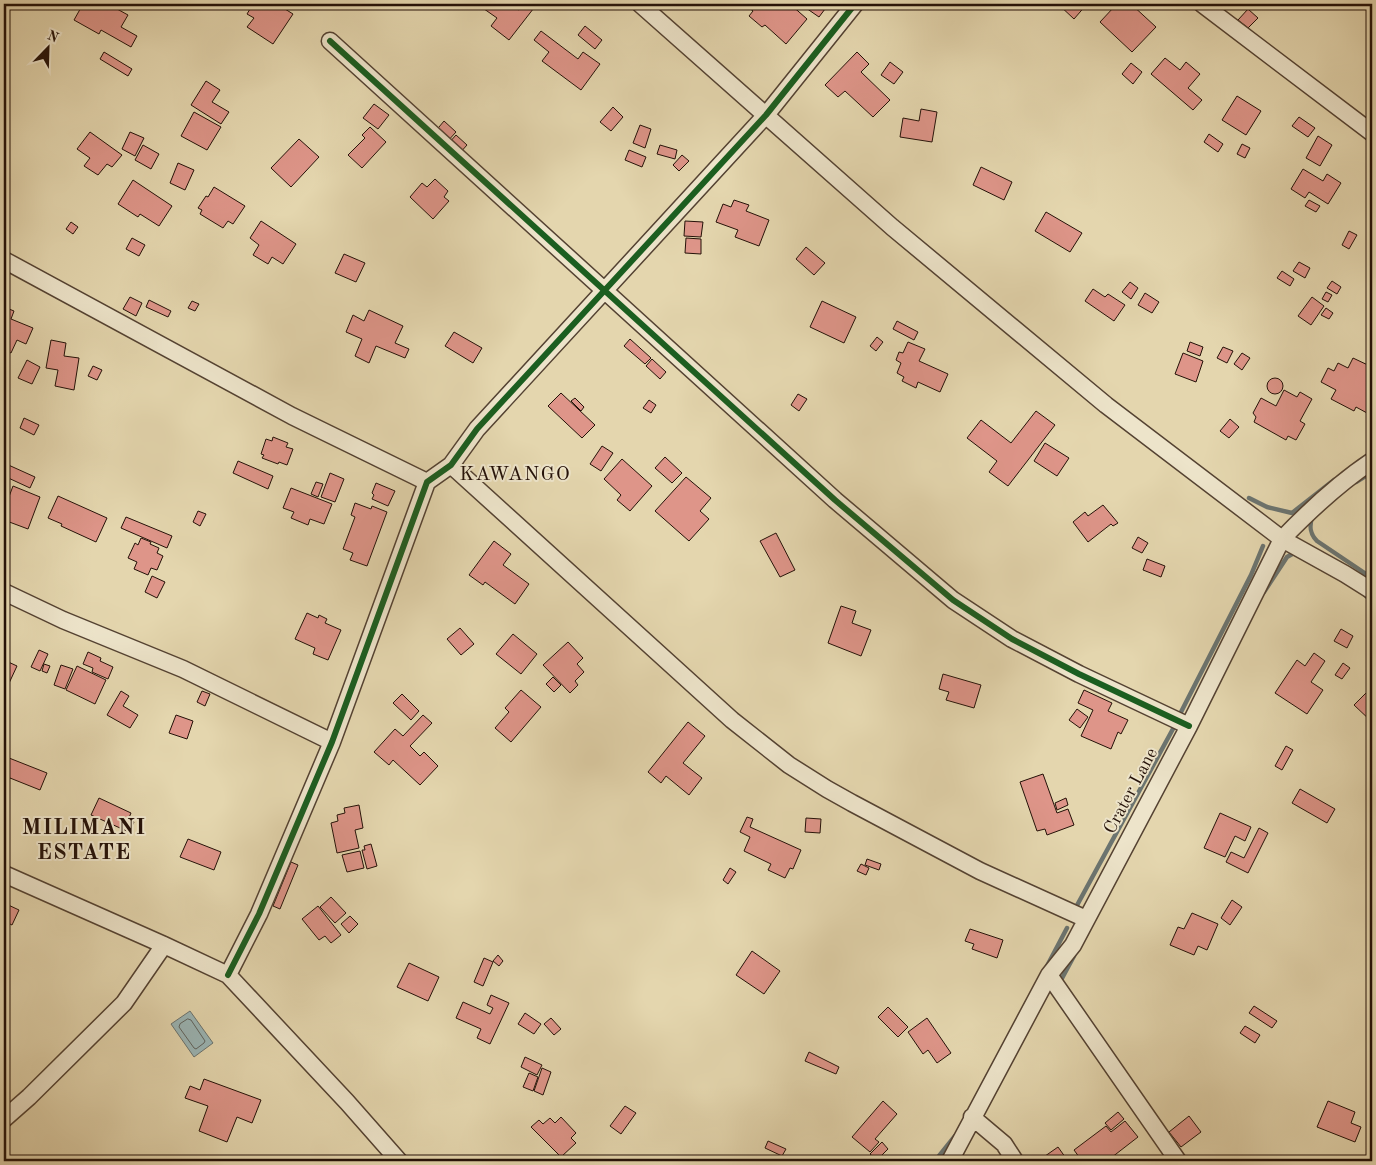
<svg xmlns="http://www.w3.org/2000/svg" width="1376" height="1165" viewBox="0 0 1376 1165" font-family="'Old Standard TT',serif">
	<rect width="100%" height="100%" fill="#e4d6ae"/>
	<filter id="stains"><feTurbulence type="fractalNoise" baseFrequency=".004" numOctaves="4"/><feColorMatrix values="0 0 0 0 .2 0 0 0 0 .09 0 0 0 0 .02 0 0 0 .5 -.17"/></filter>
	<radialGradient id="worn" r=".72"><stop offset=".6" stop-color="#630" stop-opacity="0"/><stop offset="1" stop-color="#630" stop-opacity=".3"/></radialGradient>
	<!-- water -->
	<path fill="#9bb6b6" stroke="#6b7470" d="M190,1011L213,1043L194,1057L171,1024Z"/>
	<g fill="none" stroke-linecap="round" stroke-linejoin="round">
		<!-- shore -->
		<path stroke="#60645f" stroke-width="1" d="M188,1019L191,1020L205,1041L204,1043L196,1049L194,1048L179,1027L180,1024Z"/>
		<!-- stream -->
		<path stroke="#6b7470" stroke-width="4.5" d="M1356,482L1372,472
			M1249,498L1267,507L1292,513L1334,480
			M1312,517C1309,527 1310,534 1317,541L1372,578
			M1264,592L1287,557L1294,553L1296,554
			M1365,595L1372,602
			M1180,714L1251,575L1263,546
			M1075,909L1174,727
			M1047,966L1067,928
			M1060,982L1074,956
			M935,1161L955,1136"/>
	</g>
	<!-- building -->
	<path fill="#de9589" stroke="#241108" d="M83,4H108L128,15L121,27L137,36L131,47L101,30L99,34L74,20Z
		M253,4H277L293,14L273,44L247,27L254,18L247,14Z
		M477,4H510L519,10L523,4H537L509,40L491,26L497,18Z
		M744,4H790L807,19L786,44L765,25L762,27L749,16L753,11Z
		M810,4H826L828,5L819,17L806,8Z
		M1027,4H1055L1052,7Z
		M1058,4H1087L1074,19Z
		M1111,4H1131L1156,27L1132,52L1100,22L1114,7Z
		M1248,9L1258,18L1248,28L1238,20Z
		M585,26L602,40L595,49L578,35Z
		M541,31L578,59L583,52L600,64L581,90L542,61L549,52L534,40Z
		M104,52L132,69L128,76L100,59Z
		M857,52L869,64L861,72L890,100L873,117L845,91L838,97L825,85Z
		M1165,58L1180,70L1186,62L1200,74L1188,88L1202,100L1193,110L1151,74Z
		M890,62L903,72L894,84L881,75Z
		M1131,63L1142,72L1133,84L1122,74Z
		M206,81L220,90L212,102L229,112L221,124L191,105Z
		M1237,96L1261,111L1246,135L1222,120Z
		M374,104L389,115L378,129L363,118Z
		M613,107L623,117L611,131L600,122Z
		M921,109L937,112L932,142L900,137L903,118L919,121Z
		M194,112L221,127L207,150L181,136Z
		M1299,117L1315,128L1308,137L1292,126Z
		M444,121L456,132L446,143L434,133Z
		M640,125L651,129L645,148L633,143Z
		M370,127L386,142L362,168L348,155L365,138L362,135Z
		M90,132L122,155L112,167L107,164L98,175L84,166L90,158L77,149Z
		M130,132L144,138L135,156L122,149Z
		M1209,134L1223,144L1218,152L1204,142Z
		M456,135L467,145L459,154L448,144Z
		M1318,136L1332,145L1320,166L1306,158Z
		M299,139L319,157L291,187L271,168Z
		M1242,144L1250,148L1245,158L1237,154Z
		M143,145L159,154L151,169L135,160Z
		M660,145L677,150L675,159L657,154Z
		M629,150L646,157L642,167L625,160Z
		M682,155L689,161L679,171L673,165Z
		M178,163L194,170L185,190L170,183Z
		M981,167L1012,182L1004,200L973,185Z
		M1303,169L1323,181L1327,174L1341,183L1328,204L1309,192L1305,198L1291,189Z
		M435,179L448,191L444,197L449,201L433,219L410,197L422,183L427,187Z
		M133,180L172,206L159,226L140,214L138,217L118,204Z
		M214,187L245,206L233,224L228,221L223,228L200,214L202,210L198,208L206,196L208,197Z
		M734,200L749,205L746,211L769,220L759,246L735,237L738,230L716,222L723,204L731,207Z
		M1309,200L1320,206L1316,212L1305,206Z
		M1046,212L1082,233L1070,252L1035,231Z
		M261,221L296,244L283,264L272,257L268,264L253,255L259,245L250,238Z
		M685,221L703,222L701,237L684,236Z
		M71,222L78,227L73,234L66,229Z
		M1349,231L1357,235L1349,249L1342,245Z
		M132,238L145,245L139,256L126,249Z
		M686,238L701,239V254L685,253Z
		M806,247L825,263L814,275L796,259Z
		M344,254L365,263L356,282L335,273Z
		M1299,262L1310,268L1305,278L1293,271Z
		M1282,271L1294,279L1290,286L1277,278Z
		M1332,281L1341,287L1337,294L1327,288Z
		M1130,282L1138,288L1131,299L1122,292Z
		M1093,289L1105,297L1108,294L1125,305L1114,321L1085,301Z
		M1326,292L1332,295L1328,302L1322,299Z
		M1145,293L1159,302L1152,313L1138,305Z
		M130,297L142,303L136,316L123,309Z
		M1312,297L1324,306L1311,325L1298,316Z
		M149,300L171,311L168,317L146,307Z
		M192,301L199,304L195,311L188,308Z
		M822,301L856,317L844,343L810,327Z
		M4,307L14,311L11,319L33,328L26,344L17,340L11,353L4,350Z
		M1326,308L1333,313L1329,319L1321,315Z
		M369,310L403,326L395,343L409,349L405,358L376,346L369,363L355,356L362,339L346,332L353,315L364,321Z
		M897,321L918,332L914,340L893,329Z
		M454,332L482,348L473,363L445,346Z
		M877,337L883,342L876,351L870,346Z
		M630,339L651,358L645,364L624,346Z
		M51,340L66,343L64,356L79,358L74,390L55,386L58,370L46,368Z
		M908,342L925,349L919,361L948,374L940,392L918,382L916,388L902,381L904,377L897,373L901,363L896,360L899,352L903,353Z
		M1190,342L1203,347L1200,356L1187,351Z
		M1223,347L1233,351L1227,363L1217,358Z
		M1183,353L1203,361L1196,382L1175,374Z
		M1242,353L1250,358L1242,370L1234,364Z
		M1353,358L1372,367V371L1369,377L1372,379V403L1367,413L1356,407L1354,411L1331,399L1336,390L1321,382L1328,368L1334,371L1338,363L1348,368Z
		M652,359L666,372L660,379L646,366Z
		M27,360L40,367L32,384L18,378Z
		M93,366L102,370L97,380L88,376Z
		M1267 386a8 8 0 1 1 16 0a8 8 0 1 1-16 0Z
		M1284,390L1297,397L1300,392L1312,399L1300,421L1305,424L1296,440L1288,436L1286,440L1254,422L1256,417L1253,413L1261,398L1276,406Z
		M561,393L595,425L582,438L548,406Z
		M798,394L807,399L799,411L791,405Z
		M575,398L584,407L581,411L571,401Z
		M649,400L656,405L651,413L643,408Z
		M1036,411L1055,425L1008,486L989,472L997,461L967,438L981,420L1011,443Z
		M24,418L39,425L34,435L20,428Z
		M1230,419L1239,427L1229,438L1220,431Z
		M273,437L288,443L286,447L293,449L287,465L279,462L278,464L262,458L264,455L261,454L266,439L272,441Z
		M1045,443L1069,458L1057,476L1034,461Z
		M602,446L613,453L601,471L590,464Z
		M665,457L682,473L672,483L655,468Z
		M622,459L652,486L630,511L617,500L621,495L604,479Z
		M238,461L273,476L268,489L233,473Z
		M4,463L35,477L30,488L4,476Z
		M330,473L344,479L335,502L321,497Z
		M686,477L711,498L700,511L709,519L689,541L655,511Z
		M316,482L323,484L318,497L311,494Z
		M376,483L395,491L388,506L372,499L374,495L372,493Z
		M13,486L40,497L28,529L4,520V510Z
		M291,488L332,504L324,524L310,519L308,525L291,518L294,512L283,508Z
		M58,496L107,518L96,542L61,526L62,524L48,518Z
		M355,503L371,509L372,506L387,512L367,566L350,560L353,553L343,549L355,517L351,515Z
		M1103,505L1118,523L1113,526L1111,524L1088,542L1073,522L1085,512L1088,516Z
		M198,511L206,514L200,526L193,522Z
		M126,517L172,536L167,548L121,528Z
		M776,533L795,570L780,577L760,541Z
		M1138,537L1148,543L1142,553L1132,548Z
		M141,538L151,542L150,544L159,548L157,553L163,556L157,570L151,568L148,575L134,569L137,562L128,558L135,543L138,545Z
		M494,541L511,554L503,565L529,584L515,604L485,582L483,585L469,575Z
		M1147,559L1165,566L1161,577L1143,570Z
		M152,576L165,582L157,598L145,592Z
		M841,606L856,611L852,623L871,630L861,656L828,643Z
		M307,613L318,618L319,615L327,619L325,623L341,630L328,660L313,654L315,648L295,639Z
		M460,628L474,644L461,655L447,639Z
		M1341,629L1353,636L1347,648L1334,641Z
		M513,634L537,654L521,674L496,654Z
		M568,642L583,658L577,664L584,672L575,681L578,685L570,693L543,665Z
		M39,650L48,654L40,671L31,667Z
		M88,652L101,658L100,661L113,667L108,679L92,672L93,668L83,664Z
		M1314,653L1325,661L1311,682L1323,690L1307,714L1275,693L1297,660L1305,666Z
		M4,660L17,666L4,694Z
		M1343,663L1350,668L1342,679L1335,675Z
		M44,664L50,666L47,673L42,671Z
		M61,665L73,669L65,689L54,685Z
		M77,666L106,680L95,704L66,690Z
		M943,674L981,685L974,708L946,700L949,692L939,689Z
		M553,677L561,685L554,692L546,684Z
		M1371,688L1372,689V722L1354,705Z
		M521,690L541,707L511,742L495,728L509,712L505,708Z
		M1084,690L1112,703L1108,711L1128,720L1121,734L1118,732L1111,749L1081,736L1093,710L1078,703Z
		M121,691L129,696L123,706L138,715L130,728L107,715Z
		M202,691L210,694L205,706L197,702Z
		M402,694L419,711L411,720L393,703Z
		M1077,709L1088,717L1080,728L1069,720Z
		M176,715L193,721L187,739L169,733Z
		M423,715L432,723L410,746L420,756L424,752L438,766L420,785L393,760L389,765L374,752L395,729L403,736Z
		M688,722L705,736L683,763L702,778L689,795L666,776L661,783L648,772Z
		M1286,746L1293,750L1282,770L1275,766Z
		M4,756L47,773L40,790L10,778L8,783L4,782Z
		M1043,774L1057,813L1068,809L1074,825L1047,835L1045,829L1037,831L1020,782Z
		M1300,789L1335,809L1327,823L1292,803Z
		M99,798L131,813L128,820L134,822L129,832L91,815Z
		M1066,798L1068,805L1057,810L1055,803Z
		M359,805L363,828L355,830L359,848L337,853L331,823L338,821L337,815L345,813L344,808Z
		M1220,813L1251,827L1245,841L1235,836L1225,857L1204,848Z
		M747,817L753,819L750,827L801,850L793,869L790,868L785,878L768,870L771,864L744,851L750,837L740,832Z
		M806,818L821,819L820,833L805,832Z
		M1259,828L1268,833L1248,873L1226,862L1231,852L1244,858Z
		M188,839L221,852L214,870L180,857Z
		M371,844L377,866L367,869L362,850H365L364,846Z
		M360,851L364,868L347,872L342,855Z
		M867,859L881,864L879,870L865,865Z
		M291,862L298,865L280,909L273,906Z
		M861,864L869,868L866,875L857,871Z
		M730,868L736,872L728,884L723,880Z
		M331,897L346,913L335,923L320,907Z
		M1232,900L1242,907L1230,925L1221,918Z
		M4,903L19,910L12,925L4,921Z
		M318,906L341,935L331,943L325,936L319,940L302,919Z
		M1192,913L1218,924L1207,950L1198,946L1194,955L1170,945L1178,927L1184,929Z
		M350,916L358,924L349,933L341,924Z
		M970,929L1003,940L997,958L972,949L974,944L965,941Z
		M752,951L780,971L764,994L736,975Z
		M498,955L503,961L499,966L493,961Z
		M484,958L493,962L483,986L474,982Z
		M409,963L439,977L428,1001L397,987Z
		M491,995L509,1003L490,1044L477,1038L481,1029L456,1018L463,1002L490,1014L493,1008L487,1005Z
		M1254,1006L1277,1021L1272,1028L1249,1013Z
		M888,1007L908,1027L898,1037L878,1017Z
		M525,1013L541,1024L534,1034L518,1024Z
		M551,1018L561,1029L554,1035L544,1024Z
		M927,1018L951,1053L937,1063L928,1050L923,1054L908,1032Z
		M1245,1026L1260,1035L1255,1043L1240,1033Z
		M809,1052L839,1067L836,1074L805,1061Z
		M525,1057L542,1065L537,1075L521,1067Z
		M542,1068L551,1072L543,1095L534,1091Z
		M529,1073L538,1077L533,1091L523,1087Z
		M204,1079L261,1100L252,1123L237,1117L227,1142L199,1131L208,1106L185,1098L190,1086L200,1090Z
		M883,1101L897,1114L875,1139L879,1142L870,1152L852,1137Z
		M1328,1101L1355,1112L1351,1123L1361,1127L1355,1142L1317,1127Z
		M625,1106L636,1113L621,1134L610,1126Z
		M1118,1112L1124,1119L1111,1130L1105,1123Z
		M1189,1116L1201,1132L1181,1147L1169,1132Z
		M561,1117L576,1133L571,1138L576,1143L561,1157L531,1127L539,1120L543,1124L550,1118L555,1123Z
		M1125,1121L1138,1137L1107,1161H1082L1074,1150L1106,1126L1111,1132Z
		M768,1141L786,1149L782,1156L765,1148Z
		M882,1142L888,1149L877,1160L870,1154Z
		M1058,1147L1068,1161H1038Z"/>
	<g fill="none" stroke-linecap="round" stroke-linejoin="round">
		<!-- minor casing -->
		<g stroke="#544232" stroke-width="19">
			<path id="minor" d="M640,4L892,227L1106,405L1282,539L1345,574L1372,591
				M1202,4L1372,133
				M330,41L835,500L953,600L1012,639L1079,674L1189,726
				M4,260L292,416L427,482
				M451,465L732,720L789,765L827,789L852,803L980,871L1086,919
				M4,592L63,620L183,669L332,742
				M4,874L164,945L228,975L347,1102L399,1161
				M228,975L259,914L332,742L427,482L451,465L477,429L766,115L855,4
				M1049,975L1178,1161
				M972,1117L1004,1144L1015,1161
				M4,1119L29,1097L124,1003L164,945
				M950,1161L1049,975L1073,945L1189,726L1282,539C1310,510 1339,483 1372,461"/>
		</g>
		<!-- minor -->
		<use href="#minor" stroke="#ede4ca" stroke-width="16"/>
		<!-- cycleway casing -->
		<g stroke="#ede4ca" stroke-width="9">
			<path id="cycleway" d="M330,41L835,500L953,600L1012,639L1079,674L1189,726
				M228,975L259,914L332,742L427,482L451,465L477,429L766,115L855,4"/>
		</g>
		<!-- cycleway -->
		<use href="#cycleway" stroke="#1b5e20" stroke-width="6"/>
	</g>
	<g text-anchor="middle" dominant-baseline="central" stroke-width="4" stroke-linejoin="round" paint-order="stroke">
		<!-- street labels -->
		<g font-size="18" fill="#241108" stroke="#ede4ca">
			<text transform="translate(1131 791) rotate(-62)">Crater Lane</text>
		</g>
		<!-- quarter labels -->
		<g font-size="20" letter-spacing="1" fill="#241108" stroke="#ede4ca">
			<text x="515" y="475">KAWANGO</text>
		</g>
		<!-- district labels -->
		<g font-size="22" font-weight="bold" letter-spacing="1" fill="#241108" stroke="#ede4ca">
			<text x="84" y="828">MILIMANI<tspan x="84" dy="25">ESTATE</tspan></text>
		</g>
	</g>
	<!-- margin -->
	<rect width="1376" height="1165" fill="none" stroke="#e4d6ae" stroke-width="20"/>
	<rect x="5" y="5" width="1366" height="1155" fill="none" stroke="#241108" stroke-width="2.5"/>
	<rect x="10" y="10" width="1356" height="1145" fill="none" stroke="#241108"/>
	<!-- north arrow -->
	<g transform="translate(48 48) rotate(23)" stroke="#ede4ca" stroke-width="4" paint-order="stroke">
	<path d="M0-4L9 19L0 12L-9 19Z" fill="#241108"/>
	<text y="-8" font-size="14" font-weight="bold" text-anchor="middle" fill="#241108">N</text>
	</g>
	<rect width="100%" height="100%" filter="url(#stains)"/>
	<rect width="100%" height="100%" fill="url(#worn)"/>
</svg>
